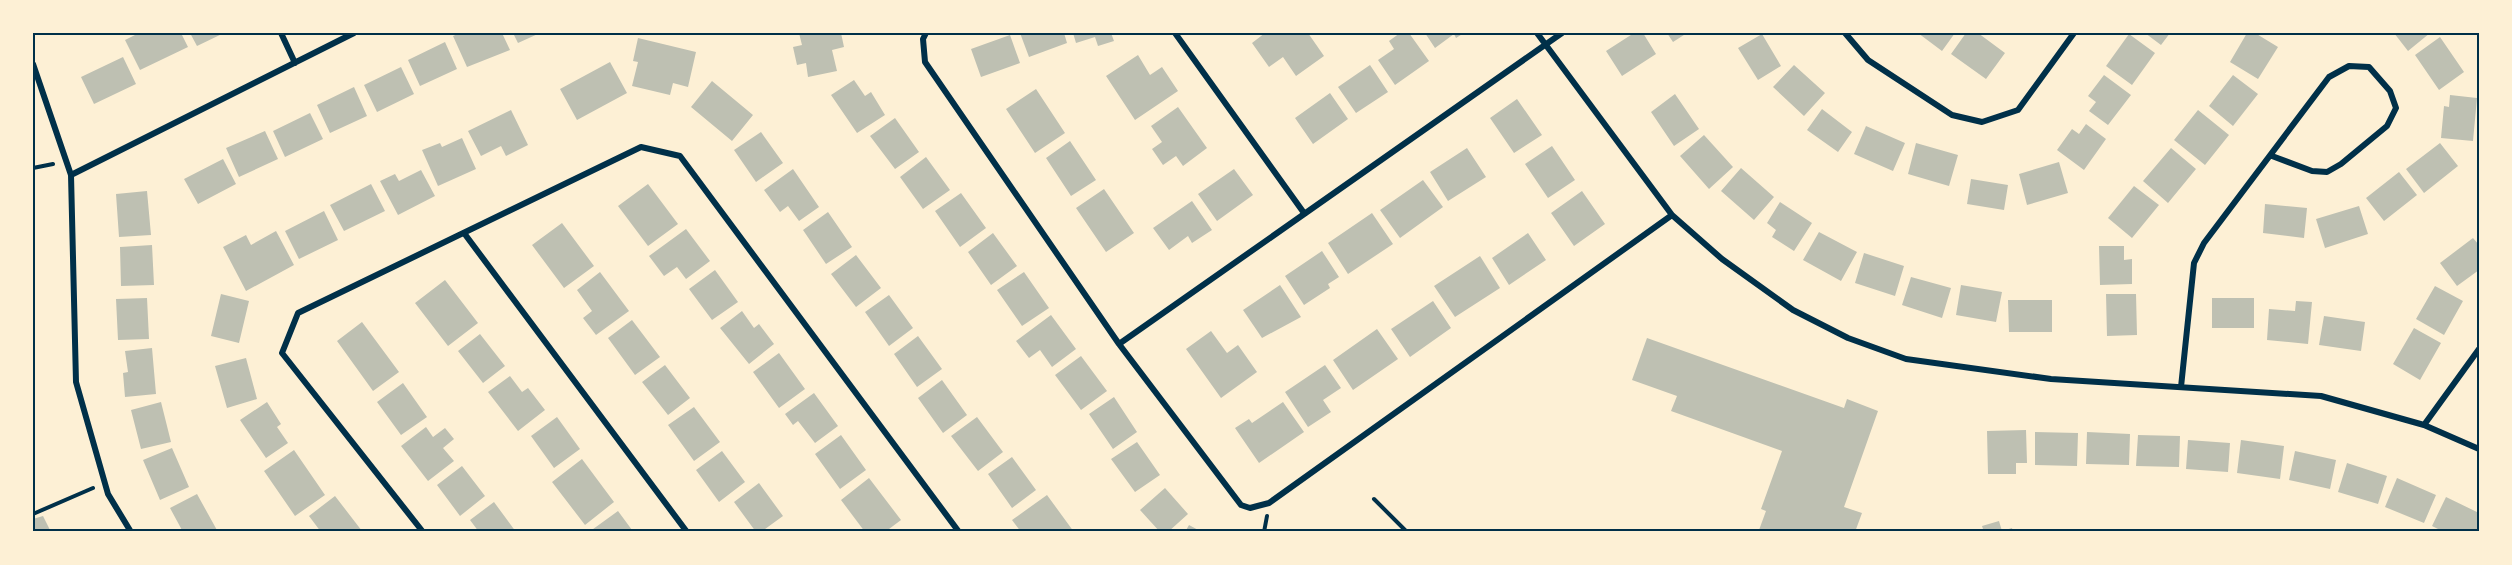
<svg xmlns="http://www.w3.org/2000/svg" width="2512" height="565" viewBox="0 0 2512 565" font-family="'Fira Sans',sans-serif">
	<rect width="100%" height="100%" fill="#fdf0d5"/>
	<!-- building -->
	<path fill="#bec0b2" d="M139,33H181L188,47L140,70L125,40Z
		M190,33H224L197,46Z
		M460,33H502L510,50L467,67L453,36Z
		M513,33H540L518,43Z
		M799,33H841L844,47L832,50L837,71L808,77L806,63L797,65L793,47L802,45Z
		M1020,33H1064L1067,43L1029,57Z
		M1073,33H1111L1114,41L1098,46L1095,37L1076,43Z
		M1265,33H1308L1324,56L1296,76L1283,57L1269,67L1252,43Z
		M1400,33H1409L1429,61L1395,85L1378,60L1394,49L1389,41Z
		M1425,33H1464L1456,38L1454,34L1435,48Z
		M1634,33H1643L1656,54L1622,76L1606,51Z
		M1667,33H1687L1673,42Z
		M1918,33H1955L1942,51Z
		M1966,33H1978L2005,53L1986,79L1951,54Z
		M2145,33H2170L2161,45Z
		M2247,33H2255L2278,47L2258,79L2230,62Z
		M2394,33H2430L2408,51Z
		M1762,34L1781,66L1758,80L1738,48Z
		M2129,34L2155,53L2132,85L2106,66Z
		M1010,35L1020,63L981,77L971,49Z
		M2440,37L2464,72L2439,90L2415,55Z
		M638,38L696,52L688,87L673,83L670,95L632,86L638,62L633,61Z
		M445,42L457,69L420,86L408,60Z
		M1138,55L1150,75L1162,67L1178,91L1135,120L1106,76Z
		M123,57L136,84L94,104L81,77Z
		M610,62L627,93L577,120L560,89Z
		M1370,65L1388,92L1356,113L1338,87Z
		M1794,65L1825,93L1804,116L1773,87Z
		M401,67L414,94L377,112L364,85Z
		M2104,75L2131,95L2108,125L2089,111L2096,102L2088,96Z
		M2233,75L2258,94L2233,126L2209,106Z
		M854,80L865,96L871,92L885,115L857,133L831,95Z
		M712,81L753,115L732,141L691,107Z
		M354,87L367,116L330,133L317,105Z
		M1036,89L1065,133L1035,153L1006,109Z
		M1330,93L1348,119L1313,144L1295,118Z
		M1675,94L1699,129L1674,146L1651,112Z
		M2450,95L2477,98L2473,141L2441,138L2444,106L2449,107Z
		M1517,99L1542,135L1514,153L1490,118Z
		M1178,107L1207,148L1183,166L1176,156L1163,165L1152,149L1162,142L1151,126Z
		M1822,109L1852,132L1838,152L1807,130Z
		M511,110L528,145L506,156L501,146L481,156L468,131Z
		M2198,110L2229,135L2205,165L2174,140Z
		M310,113L323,139L285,157L273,131Z
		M895,118L919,152L895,169L870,136Z
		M2086,124L2106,139L2084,170L2057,150L2072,129L2079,134Z
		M1866,126L1905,143L1893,171L1854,154Z
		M265,131L278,159L239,177L226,148Z
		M761,132L783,163L756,182L734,150Z
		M1704,135L1733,167L1709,189L1680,156Z
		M462,138L476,169L438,186L422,150L440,143L442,147Z
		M1070,141L1096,180L1071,196L1046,158Z
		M1916,143L1958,155L1949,186L1908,174Z
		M2440,143L2458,166L2424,193L2406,169Z
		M1552,146L1575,180L1548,198L1525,164Z
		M1467,148L1486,177L1448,201L1430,172Z
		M2171,148L2196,169L2168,203L2143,181Z
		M926,157L950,190L923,209L900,177Z
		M223,159L236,184L198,204L184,179Z
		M2059,162L2068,193L2027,205L2019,174Z
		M1741,168L1774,197L1754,220L1721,191Z
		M793,169L819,207L799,221L788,206L780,212L764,190Z
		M1234,169L1253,195L1217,221L1198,194Z
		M421,170L435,196L398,215L380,181L395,174L399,181Z
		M2399,172L2417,195L2384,221L2366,198Z
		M1971,179L2008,185L2004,210L1967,204Z
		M1423,180L1443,207L1400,238L1380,210Z
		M371,184L385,211L344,231L330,205Z
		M648,184L678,224L648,246L618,206Z
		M2134,186L2159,205L2132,238L2108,218Z
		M1104,189L1134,233L1106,252L1076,208Z
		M147,191L151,235L119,237L116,194Z
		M1582,191L1605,224L1574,246L1551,213Z
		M961,193L986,228L960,247L935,211Z
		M1192,201L1212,230L1192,243L1188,236L1169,250L1153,228Z
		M1780,202L1812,223L1794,251L1772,237L1776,230L1767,223Z
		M2265,204L2307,208L2304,238L2263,233Z
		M2359,206L2368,234L2325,248L2316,219Z
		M324,211L338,240L299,259L285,231Z
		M828,212L852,247L826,264L803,230Z
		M1372,213L1393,244L1348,274L1328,243Z
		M562,223L594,266L564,288L532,245Z
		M686,229L710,261L686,279L677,267L664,276L649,256Z
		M276,231L294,265L246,291L223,247L246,235L251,245Z
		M1819,232L1857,252L1841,281L1803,260Z
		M993,233L1017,266L991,285L968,252Z
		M1528,233L1546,260L1509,285L1492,258Z
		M2473,238L2479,245V270L2457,286L2440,263Z
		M152,245L154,285L121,286L120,247Z
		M2099,246H2124V260L2132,259V284L2100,285Z
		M1322,251L1339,277L1328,284L1330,288L1304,305L1285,276Z
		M1864,253L1904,266L1895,296L1855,283Z
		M856,255L881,288L856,307L831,274Z
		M1480,256L1500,288L1455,317L1434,286Z
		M715,270L738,302L712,320L689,289Z
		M600,272L629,311L596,335L583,318L592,311L577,290Z
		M1024,272L1049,308L1022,326L997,290Z
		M1911,277L1951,288L1942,318L1902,305Z
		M445,280L478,323L448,346L415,303Z
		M1280,285L1301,317L1262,338L1243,310Z
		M1961,285L2002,292L1996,322L1956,315Z
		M2435,286L2463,301L2444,335L2416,319Z
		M221,294L249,301L239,343L211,336Z
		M2106,294H2136L2137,335L2107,336Z
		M889,295L913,328L889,346L865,312Z
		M147,298L149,339L118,340L116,299Z
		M2212,298H2254V328H2212Z
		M2008,300H2052V332H2009Z
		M1433,301L1451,328L1410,357L1391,329Z
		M2296,301L2312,302L2308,344L2267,340L2269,309L2295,311Z
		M742,311L754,328L759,324L774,344L749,364L720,328Z
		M1051,315L1076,349L1052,367L1040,350L1029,358L1016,341Z
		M2324,316L2365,322L2361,351L2319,345Z
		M632,320L660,357L635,375L608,338Z
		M362,322L399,372L373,391L337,341Z
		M2414,328L2441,343L2420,380L2393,364Z
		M1377,329L1398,359L1353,390L1333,360Z
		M1211,331L1227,353L1238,345L1257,372L1221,398L1186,349Z
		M480,334L505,366L483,383L458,351Z
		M918,336L942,369L917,387L894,354Z
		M1647,338L1844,408L1847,399L1878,411L1844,507L1862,513L1855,532L1759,530L1766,511L1761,509L1782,451L1671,411L1677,396L1632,380Z
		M152,348L156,394L125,397L123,373L128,372L125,351Z
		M779,353L805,389L779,408L753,372Z
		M1081,356L1107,391L1081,410L1055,375Z
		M246,358L257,399L227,408L215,366Z
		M665,365L690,398L668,415L642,382Z
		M1325,365L1341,388L1323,400L1331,412L1308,427L1285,392Z
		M510,376L522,392L528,388L545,410L518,431L488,392Z
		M942,380L967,415L943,433L918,398Z
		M403,383L427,417L401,435L377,402Z
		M814,393L838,426L815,443L798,421L793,425L785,414Z
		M1114,397L1137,432L1113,449L1089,414Z
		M161,402L171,442L141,449L131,410Z
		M267,402L281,424L277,427L288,443L266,458L240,420Z
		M1283,402L1304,432L1259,463L1235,428L1249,419L1252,423Z
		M694,407L720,442L694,461L668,425Z
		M557,417L580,449L554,468L531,436Z
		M977,417L1003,452L978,471L951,436Z
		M426,427L433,437L445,428L454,439L443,448L454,461L428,481L401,446Z
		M2026,430L2027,463H2016V474H1988L1987,431Z
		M2035,432L2078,433L2077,466L2035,465Z
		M2087,432L2130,434L2129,465L2086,464Z
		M841,435L866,470L840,489L815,454Z
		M2138,435L2180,436L2179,467L2136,466Z
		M2188,440L2230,443L2228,472L2186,469Z
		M2241,440L2284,446L2280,479L2237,473Z
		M1137,442L1160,475L1135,492L1111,459Z
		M172,448L189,487L160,500L143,460Z
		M294,450L325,495L295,516L264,471Z
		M722,451L745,482L719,502L696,470Z
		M2295,451L2336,460L2330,489L2289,480Z
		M1012,457L1036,490L1012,508L988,474Z
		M582,459L614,502L585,525L552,482Z
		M2347,463L2387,476L2378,504L2338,492Z
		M462,466L485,496L460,516L437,485Z
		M869,478L901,520L885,532H865L841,500Z
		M2397,478L2436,495L2424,523L2385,507Z
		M759,483L783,516L761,532H756L734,502Z
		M1165,488L1188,514L1168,532H1160L1140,510Z
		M197,494L218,532H183L170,508Z
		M1047,495L1074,532H1021L1012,520Z
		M335,496L362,531L360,532H321L309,516Z
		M2446,497L2479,513L2478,532H2444L2432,526Z
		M494,502L516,532H479L470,520Z
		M618,511L632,530L589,532Z
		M43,516L51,532H33V519Z
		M1999,521L2002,531L2012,528L2013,532H1984L1982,526Z
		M1189,525L1202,532H1185Z"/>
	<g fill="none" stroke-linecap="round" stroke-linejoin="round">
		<!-- path -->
		<path stroke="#003049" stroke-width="4" d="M33,168L53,164
			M1374,499L1407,532
			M33,514L93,488
			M1264,532L1267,516
			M1450,532H1453"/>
		<!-- minor -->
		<path stroke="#003049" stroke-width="6" d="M281,33L295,63
			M926,33L923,39L925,62L1119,344L1241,505L1250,508L1269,503L1672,215
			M1175,33L1304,213
			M1537,33L1672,215L1722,259L1793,310L1848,338L1906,359L2051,379L2321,396L2424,425L2479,449
			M1845,33L1868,60L1952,115L1982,122L2018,110L2074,33
			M33,64L71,175L76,382L108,494L131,532
			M71,175L354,33
			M464,233L687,532
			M1119,344L1562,33
			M2181,387L2194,263L2204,243L2329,77L2349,66L2369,67L2390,91L2396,108L2387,126L2341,164L2327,172L2312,171L2272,156
			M2424,425L2479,349
			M423,532L282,353L298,313L641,147L680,156L959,532"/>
	</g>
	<!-- border -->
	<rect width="2512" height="565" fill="none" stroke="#fdf0d5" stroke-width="69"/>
	<rect x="34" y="34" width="2444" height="496" fill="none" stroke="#003049" stroke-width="2"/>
</svg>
